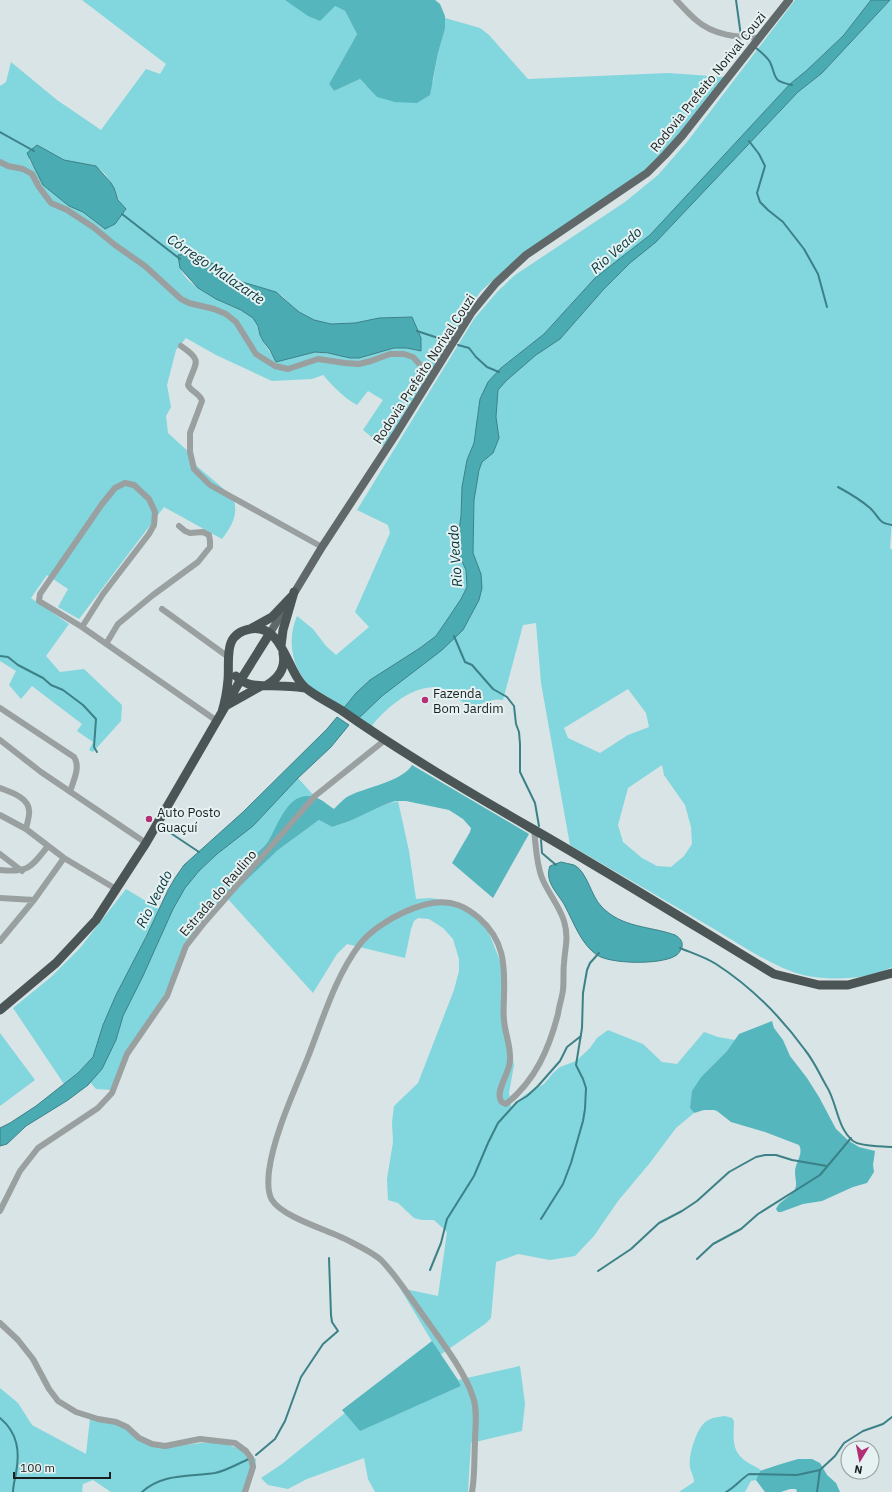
<svg xmlns="http://www.w3.org/2000/svg" width="892" height="1492" viewBox="0 0 892 1492" font-family="'IBM Plex Sans',sans-serif">
	<rect width="100%" height="100%" fill="#d8e4e5"/>
	<!-- green -->
	<path fill="#82d6dd" fill-rule="evenodd" d="M82,0H285L290,3L335,6L345,11L357,34L329,84L334,91L360,79L366,86L433,82L438,53L445,29V18L480,28L489,35L528,79L668,73L725,77L658,163L501,273L481,291L471,305L385,448L363,430L383,400L368,391L357,405C343,397 334,387 323,375L312,379L272,381L216,355L186,338L176,350L167,385L171,407L166,416L168,433L191,454L192,462L232,496C240,512 232,526 222,539L164,507L79,619L58,607L68,589L47,575L31,598L69,624L46,656L60,672L84,669L122,705L121,721L93,752L89,750L93,742L77,731L82,724L32,686L21,699L9,685L16,671L0,661V86L6,82L11,62L57,100L101,130L146,69L160,74L166,64ZM37,145C46,150 55,157 64,160C74,164 88,162 97,167C112,177 115,197 126,210L104,229L83,212L69,206L43,185L38,174L29,160ZM190,254L216,265L239,281L281,295L299,312L314,320L331,324L356,323L379,318L412,317L421,338V351L407,348H394L359,358L315,352L276,362C272,354 263,343 260,336C258,330 258,323 254,318C247,312 237,308 229,305C213,298 187,285 180,268C179,264 179,259 178,256Z
		M795,0H871L843,36L806,71L790,84L650,236L595,278L544,334L501,368L480,399L474,443L467,460L462,487L461,516L458,538L460,557L466,570L467,578V587L461,599L436,636L420,648L370,680L356,693L343,709C334,704 324,699 316,692C294,674 285,644 297,616L313,629L326,646L336,655L369,627L355,612L390,533L388,525L357,510L474,319L497,292L515,275L625,202L658,175L687,142Z
		M890,0H892V521L890,548L892,550V967C869,980 828,981 803,975C775,968 739,944 714,929C666,901 618,873 570,845L541,683L536,623L523,625L503,700C491,697 482,706 470,705C460,704 454,692 444,689C418,680 386,707 371,727L358,719L382,696L463,630L479,600L478,566L473,553L474,500L479,470L482,462L493,453L499,438L496,417L498,390L507,380L536,355L560,339L603,290L630,263L656,242L798,92L822,73ZM628,689L646,713L649,727L628,735L600,753L568,738L564,728ZM662,765L664,775L685,805L691,827L692,844L684,856L671,867L657,866L642,858L623,842L618,825L628,788Z
		M298,778L315,797C283,795 282,822 267,843C259,853 248,859 239,868L242,883L278,850L319,820L332,827L350,821L384,805L398,801L409,851L416,899L430,898L444,900L481,919L491,938L502,966L508,1037L514,1065L509,1093L511,1107L525,1095L544,1084L553,1073L560,1067L576,1061L590,1048L597,1038L608,1030L643,1044L662,1062L677,1064L704,1032L718,1037L735,1040L727,1051L702,1076L690,1108L694,1113L676,1128L649,1164L618,1201L594,1236L575,1256L550,1260L518,1254L496,1262L491,1318L485,1324L440,1355L400,1288L438,1296L447,1232L434,1220H422L414,1218L398,1203L388,1200L387,1179L393,1142L392,1122L394,1106L418,1083L454,990L459,971V959L453,939L443,928L429,919L418,918L414,921L411,929L405,958L347,944L337,954L313,993L228,899L191,939L161,1001L139,1036L112,1090L96,1089L90,1082L102,1069L116,1040L123,1016L143,976L173,909L185,888L199,871L217,854L253,826Z
		M126,889L159,909L130,969L116,995L103,1025L93,1057L78,1073L64,1084L13,1008L51,977L80,948Z
		M0,1033L35,1080L0,1106Z
		M520,1366L525,1404L522,1431L471,1443L468,1492H375L368,1479L364,1458L307,1479L288,1489L268,1485L261,1478L282,1464L345,1413L360,1430L461,1386L458,1380Z
		M0,1388L18,1403L32,1425L86,1454L90,1419L123,1423L135,1437L169,1447L201,1443H223L240,1449L256,1459L255,1470L247,1492H111L93,1480L83,1484L82,1492H0Z
		M725,1416L732,1418L734,1421C734,1432 731,1448 741,1457C746,1463 756,1466 762,1471H760L756,1480L751,1481L745,1492H679L694,1482C694,1476 691,1473 690,1467C688,1456 697,1426 707,1421C712,1417 719,1417 725,1416Z"/>
	<!-- forest -->
	<path fill="#55b6be" d="M285,0H435L440,4L445,16V29L438,53L430,95L417,103L395,102L377,97L360,79L334,91L329,84L357,34L345,11L335,6L320,21L308,16Z
		M412,765L529,834L493,898L452,863L470,832L471,828L463,819L449,810L406,801H395L384,805L350,821L332,827L319,820L278,850L242,884L238,874L239,868C248,859 259,853 267,843C278,827 287,789 315,797C321,799 328,805 334,809C339,804 345,797 351,795C367,787 403,781 412,765Z
		M772,1021L774,1028L783,1040L790,1056L807,1078L819,1097L836,1129L849,1141L859,1147L875,1151L873,1165L874,1172L867,1183L853,1187L822,1201L803,1204L781,1212H778L776,1209C779,1201 789,1198 794,1191C798,1185 795,1179 795,1172C795,1163 804,1154 799,1145L765,1132L731,1122L717,1111L714,1110H704L694,1113L690,1108L692,1091L702,1076L727,1051L739,1034Z
		M432,1341L458,1380L461,1386L360,1431L342,1410Z
		M798,1459H812L820,1463L827,1475L836,1483L840,1492H797L796,1489H790L781,1492H765L756,1480L760,1471L781,1464Z"/>
	<!-- water -->
	<path fill="#4aabb3" stroke="#3c8187" d="M871,0H890L822,73L798,92L656,242L630,263L603,290L560,339L536,355L507,380L498,390L496,417L499,438L493,453L482,462L479,470L474,500L473,553L481,574L482,588L479,600L463,630L442,650L382,696L358,719L343,709L356,693L370,680L420,648L436,636L449,617L461,599L467,587L466,570L460,557L458,538L461,516L462,487L467,460L474,443L480,399L488,382L501,368L544,334L595,278L650,235L790,84L806,71L843,36Z
		M37,145L64,160L96,166L111,183L114,188L118,200L126,209L115,224L105,229L83,212L69,206L43,185L27,153Z
		M190,254L216,265L239,281L276,292L299,312L314,320L331,324L355,323L379,318L412,317L421,338V351L407,348H394L359,358H350L328,353L315,352L276,362L270,350L263,341L260,335L258,326L253,318L241,310L216,299L198,288L180,268L178,255Z
		M337,717L349,725L331,747L298,778L253,826L217,854L199,871L185,888L173,909L143,976L123,1016L116,1040L102,1069L88,1085L68,1100L26,1126L7,1144L0,1146V1128L10,1123L36,1106L78,1073L93,1057L103,1025L116,995L146,937L168,890L175,878L184,865L243,812L327,729Z
		M561,862C565,863 570,864 574,865C587,871 591,896 601,906C621,928 650,926 675,935C680,938 683,941 682,947C681,950 678,955 675,956C660,965 610,964 597,955C581,944 574,923 565,906C558,893 544,882 550,866Z"/>
	<g fill="none" stroke-linecap="round" stroke-linejoin="round">
		<!-- stream -->
		<path stroke="#3c8187" stroke-width="2" d="M736,0L741,36
			M756,48C761,52 767,57 770,62C777,77 771,81 792,85
			M0,132L34,151
			M749,141L759,154L765,166L757,193L760,202L768,210L783,222L804,249L818,274L827,307
			M122,214L180,259
			M417,331L447,341
			M458,345L469,348L476,357L487,367L499,372
			M838,487C849,493 861,500 870,508C880,517 877,523 892,525
			M454,636L465,662L472,665L493,689L507,697L514,706L516,724L519,732L520,744V772L535,803L539,826
			M0,656L8,657L18,665L43,678L51,685L63,690L83,705L96,719L94,747L97,752
			M162,825L169,832L199,852
			M541,840L542,853L556,865
			M680,948C692,953 705,957 716,964C750,986 781,1017 805,1050C814,1061 820,1075 827,1087C837,1103 837,1128 853,1141C861,1147 882,1146 892,1147
			M541,1219L563,1184L571,1163L583,1121L585,1109L586,1088L583,1079L576,1065L582,1028L583,993L587,970L590,963L599,953
			M697,1259L713,1244L741,1229L758,1214L820,1175L851,1138
			M430,1270L441,1243L447,1219L474,1176L488,1143L498,1123L517,1102L527,1096L538,1086L560,1061L567,1047L581,1036
			M598,1271L631,1249L659,1223L682,1211L697,1201L729,1172L756,1157L765,1155H776L792,1160L827,1166
			M0,1418C18,1433 20,1452 16,1473C15,1479 13,1486 13,1492
			M256,1455L275,1439L285,1421L301,1377L323,1344L338,1331L332,1322L331,1315L329,1258
			M142,1492C163,1473 189,1477 215,1473C226,1471 239,1463 249,1459
			M726,1492C735,1487 741,1479 749,1474L797,1475L820,1470L835,1456L844,1443L863,1431L883,1424L892,1417
			M817,1492L820,1470"/>
		<!-- minor -->
		<path stroke="#9a9f9f" stroke-width="6" d="M676,0C683,7 689,14 696,20C714,36 738,37 760,38
			M0,162L8,166L23,169L32,174L39,187L51,203L67,210L93,227L115,245L145,266L181,299L189,303L214,309L226,314L236,322L256,354L275,366L288,369L318,359L345,363L359,364L371,361L390,354H404L413,357L423,368
			M181,346C205,362 194,363 188,385C191,392 200,393 202,401L190,433V452L194,469L210,485L322,547
			M162,609L227,656
			M82,627L103,594L149,534L154,525L155,512L149,499L134,485L125,483L115,488L102,504L40,594L39,601L82,627L217,721
			M106,644L118,624L153,595L198,562L210,547V541L209,535L203,532L190,533L185,531L179,526
			M0,708L74,757C81,767 73,781 70,792
			M0,740L41,772L146,843
			M0,788C10,792 28,797 29,810C30,816 27,823 26,829
			M0,815L26,829L64,858L116,889
			M0,854L22,871
			M0,870C29,873 31,867 48,846
			M0,898L34,900
			M0,941L34,900L64,858
			M0,1211L20,1171L38,1148L98,1108L112,1093L127,1054L167,996L186,946L204,923L315,796L385,740
			M0,1323L18,1340L33,1359L49,1389L58,1401L76,1412L98,1419L116,1422L127,1427L139,1438L152,1444L165,1446L200,1439L235,1443L246,1451L251,1458L253,1467L245,1492
			M472,1492C475,1476 474,1459 475,1442C475,1428 478,1411 473,1397C464,1369 435,1333 418,1308C406,1292 395,1274 381,1260C373,1253 361,1247 351,1242C332,1231 283,1218 272,1200C267,1192 268,1180 269,1171C274,1134 294,1092 308,1057C323,1019 335,977 360,944C378,921 429,894 458,905C466,908 472,912 479,918C504,940 505,964 504,995C504,1003 503,1012 504,1020C505,1034 511,1046 510,1060C510,1072 497,1088 500,1098C501,1103 502,1102 506,1104C535,1081 549,1049 558,1014C559,1006 562,998 563,990C564,981 563,972 564,963C565,947 569,938 564,921C559,905 548,893 542,878C536,863 536,845 534,830"/>
		<!-- major -->
		<path stroke="#606869" stroke-width="8" d="M270,633L322,547L396,434L472,312L496,283L526,255L647,173L665,155L682,136L789,0"/>
		<!-- highway -->
		<path stroke="#4b5556" stroke-width="9" d="M252,628L272,617L291,597
			M281,646L283,630L294,592
			M236,676C248,689 264,685 280,686C289,686 297,687 305,688
			M267,685C279,678 286,668 283,653
			M227,705L261,686
			M222,712C225,702 227,691 228,680C230,660 222,634 250,629C284,623 286,673 307,689C317,697 330,703 341,710C402,753 467,791 531,828C613,875 693,925 774,974L819,985H848L892,973
			M0,1010L56,963L96,920L146,843L240,681L270,633"/>
	</g>
	<!-- markers -->
	<g fill="#b43076" stroke="#e6f1f2" stroke-width="1.5">
		<circle cx="425" cy="700" r="4"/>
		<circle cx="149" cy="819" r="4"/>
	</g>
	<g text-anchor="middle" dominant-baseline="central" stroke-width="4" stroke-linejoin="round" paint-order="stroke">
		<!-- street labels -->
		<g font-size="13" fill="#1a1f1f" stroke="#e6f1f2">
			<text transform="translate(708 82) rotate(-51)">Rodovia Prefeito Norival Couzi</text>
			<text transform="translate(424 369) rotate(-57)">Rodovia Prefeito Norival Couzi</text>
			<text transform="translate(218 893) rotate(-49)">Estrada do Raulino</text>
		</g>
		<!-- poi labels -->
		<g font-size="13" fill="#1a1f1f" stroke="#e6f1f2" text-anchor="start">
			<text x="433" y="693">Fazenda<tspan x="433" dy="15">Bom Jardim</tspan></text>
			<text x="157" y="812">Auto Posto<tspan x="157" dy="15">Guaçuí</tspan></text>
		</g>
		<!-- water labels -->
		<g font-size="14" font-style="italic" fill="#06363a" stroke="#e6f1f2">
			<text transform="translate(616 250) rotate(-41)">Rio Veado</text>
			<text transform="translate(216 269) rotate(34)">Córrego Malazarte</text>
			<text transform="translate(455 556) rotate(-94)">Rio Veado</text>
			<text transform="translate(154 899) rotate(-63)">Rio Veado</text>
		</g>
	</g>
	<!-- north arrow -->
	<g transform="translate(860 1460) rotate(190)"><circle r="19" fill="#e6f1f2" stroke="#949d9e"/>
	<path d="M0-3L7 15L0 10L-7 15Z" fill="#b43076"/>
	<text y="-6" font-size="11" font-weight="bold" text-anchor="middle" fill="#1a1f1f">N</text>
	</g>
	<!-- scale -->
	<path d="M14 1472v6h96v-6" fill="none" stroke="#1a1f1f" stroke-width="2"/>
	<text x="20" y="1472" font-size="12" fill="#1a1f1f" stroke="#e6f1f2" stroke-width="3" paint-order="stroke">100 m</text>
</svg>
